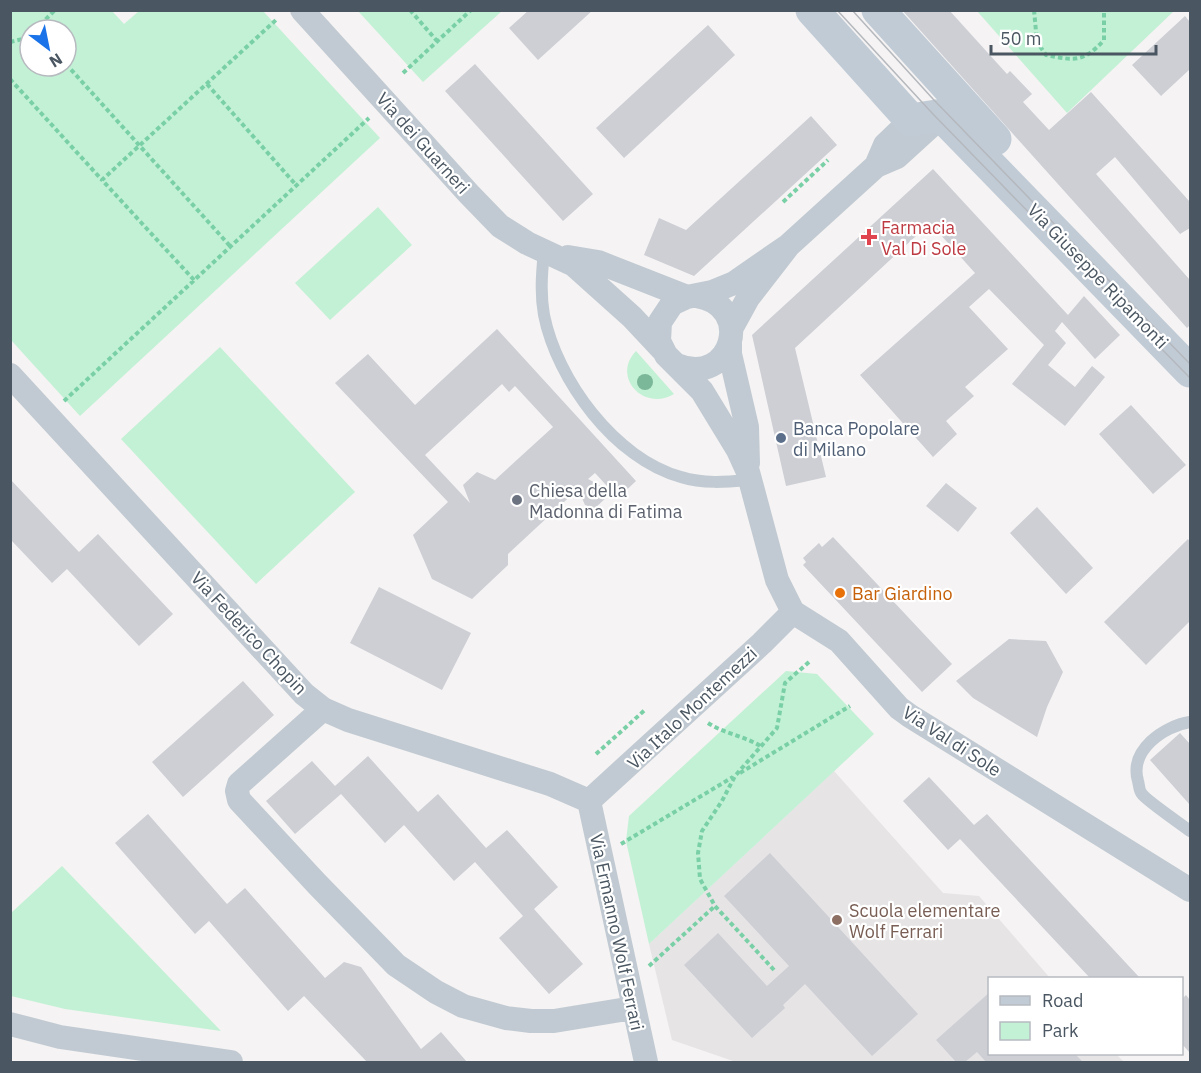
<svg xmlns="http://www.w3.org/2000/svg" width="1201" height="1073" viewBox="0 0 1201 1073" font-family="'IBM Plex Sans',sans-serif">
	<rect width="100%" height="100%" fill="#f5f3f3"/>
	<!-- education -->
	<path fill="#e6e4e5" d="M834,771L943,893L979,896L1050,978H990V1054H1116L1124,1062H736L672,1040L649,944Z"/>
	<!-- green -->
	<path fill="#c3f1d5" fill-rule="evenodd" d="M10,11H112L124,24L139,11H263L380,138L80,416L11,340ZM30,30H66V66H30Z
		M358,11H502L423,82Z
		M977,11H1174L1067,113Z
		M378,207L412,245L330,320L295,283Z
		M220,347L355,492L256,584L121,439Z
		M636,351L674,394C644,412 611,377 636,351Z
		M786,671L817,674L874,734L649,944L626,841L629,816Z
		M62,866L221,1031L65,1009L11,996V913Z"/>
	<!-- building -->
	<path fill="#cdcfd5" fill-rule="evenodd" d="M529,10H593L538,60L509,28Z
		M902,10H949L1007,74L1010,71L1032,94L1023,102L1049,130L1091,92L1190,202V228L1180,234L1115,157L1096,174L1190,280V325L1187,328Z
		M1185,16L1190,22V72L1189,70L1161,96L1132,65Z
		M708,25L735,55L624,158L596,128Z
		M475,64L593,194L563,221L445,91Z
		M811,116L837,145L694,276L644,255L659,218L686,230Z
		M933,169L1068,315L1084,296L1120,335L1095,359L1062,322L1055,331L1066,343L1048,365L1075,387L1092,366L1105,377L1065,426L1012,384L1044,345L989,289L969,307L1008,349L965,387L974,396L946,421L957,434L933,457L860,375L975,273L930,223L795,348L826,477L786,486L752,335Z
		M497,329L636,481L618,498L595,473L588,479L603,487L608,496L594,509L585,505L578,489L508,554V565L472,599L432,579L413,535L448,502L335,383L368,354L415,405ZM502,384L509,392L515,386L553,427L495,480L477,472L463,485L470,503L425,455Z
		M1131,405L1186,465L1153,494L1099,434Z
		M10,479L79,552L98,534L173,614L139,646L67,569L52,583L10,539Z
		M946,483L977,508L958,532L926,506Z
		M1037,507L1093,568L1066,594L1010,533Z
		M833,537L952,664L922,692L803,565L806,562L803,558L819,543L822,547Z
		M1188,539L1190,542V621L1146,665L1104,622Z
		M379,587L471,633L442,690L350,643Z
		M1009,639L1046,641L1063,672L1047,707L1037,737L973,698L956,681Z
		M243,681L274,715L183,797L152,762Z
		M1180,733L1190,744V805L1150,760Z
		M368,756L418,812L438,794L486,848L507,830L558,887L534,909L583,964L549,994L499,938L523,916L475,862L454,881L404,825L385,843L341,794L295,834L266,801L312,761L335,786Z
		M929,777L974,825L987,814L1140,978H1090L960,839L948,850L903,801Z
		M148,814L227,904L245,888L325,978L344,962L361,967L421,1049L441,1032L467,1062H367L304,996L288,1011L209,921L195,934L115,843Z
		M770,853L918,1014L872,1056L805,984L783,1005L785,1008L752,1038L684,965L718,933L767,986L789,966L724,896Z
		M990,992V1054H1075L1083,1062H986L977,1052L965,1062H956L936,1040Z
		M1186,995L1190,1000V1053L1182,1044V999Z"/>
	<g fill="none" stroke-linecap="round" stroke-linejoin="round">
		<!-- path -->
		<path stroke="#7ad0a6" stroke-width="4" stroke-dasharray="4.5 3" stroke-linecap="butt" d="M410,10L437,41
			M1034,10L1037,42L1046,55C1075,61 1084,62 1104,40V10
			M35,30L55,10
			M10,42L27,38L30,35
			M66,64L230,246
			M403,73L471,10
			M10,79L102,180
			M207,84L296,185
			M783,202L828,160
			M194,280L102,180L277,19
			M64,401L369,118
			M708,723C725,734 745,736 762,747
			M596,754L646,709
			M740,773L850,706
			M621,844L733,777
			M649,966L715,906
			M774,970L715,906L700,879L698,853L702,831L722,801L735,776L777,728L785,683L809,662"/>
		<!-- lane -->
		<path stroke="#c1cad2" stroke-width="12" d="M544,250C542,272 540,293 544,315C557,380 615,459 681,477C703,484 726,482 749,480
			M1190,722C1164,726 1129,750 1138,781C1139,784 1139,791 1142,794C1147,801 1181,824 1190,831"/>
		<!-- street -->
		<path stroke="#c1cad2" stroke-width="24" d="M302,10L469,194L500,226L527,243L574,265L632,317L662,349
			M876,166L885,145L911,120
			M789,245L734,283L712,292L687,297L672,304L660,322L659,341L666,355L702,391L738,450L748,472L777,580L793,612L839,641L899,708L910,716L1190,890
			M568,257L598,262L687,297
			M731,329L748,298L789,245L876,166L897,157L942,116
			M730,344V354L747,427L748,463
			M677,365C732,388 756,305 696,296
			M10,375L304,694L323,709L348,720L550,784L589,801
			M323,709L239,784L237,791L239,800L317,884L396,965L436,992L463,1006L506,1018L531,1021H554L633,1008
			M589,801L762,643L793,612
			M589,801L646,1062
			M10,1024L60,1037L231,1062"/>
		<!-- secondary -->
		<path stroke="#c1cbd6" stroke-width="33" d="M812,10L911,120L962,112
			M878,10L995,139
			M942,116L1190,371"/>
		<!-- tram -->
		<path stroke="#b5b8bd" stroke-width="1.5" d="M837,10L932,113L1190,378
			M852,10L933,99L1190,364"/>
	</g>
	<!-- trees -->
	<circle fill="#7bb799" cx="645" cy="382" r="8"/>
	<!-- markers -->
	<path fill="#e0444e" stroke="#fff" stroke-width="2" d="M866 228h6v6h6v6h-6v6h-6v-6h-6v-6h6z"/>
	<circle fill="#5c6f8a" stroke="#fff" stroke-width="2" cx="781" cy="438" r="6"/>
	<circle fill="#6b7280" stroke="#fff" stroke-width="2" cx="517" cy="500" r="6"/>
	<circle fill="#e8710a" stroke="#fff" stroke-width="2" cx="840" cy="593" r="6"/>
	<circle fill="#8d6e63" stroke="#fff" stroke-width="2" cx="837" cy="920" r="6"/>
	<g text-anchor="middle" dominant-baseline="central" stroke-width="4.5" stroke-linejoin="round" paint-order="stroke">
		<!-- street labels -->
		<g font-size="18" fill="#4a5661" stroke="#fff">
			<text transform="translate(423 143) rotate(48)">Via dei Guarneri</text>
			<text transform="translate(1098 276) rotate(46)">Via Giuseppe Ripamonti</text>
			<text transform="translate(249 633) rotate(47)">Via Federico Chopin</text>
			<text transform="translate(692 708) rotate(-43)">Via Italo Montemezzi</text>
			<text transform="translate(952 741) rotate(33)">Via Val di Sole</text>
			<text transform="translate(617 932) rotate(78)">Via Ermanno Wolf Ferrari</text>
		</g>
		<!-- health labels -->
		<g font-size="18" fill="#be3a42" stroke="#fff" text-anchor="start">
			<text x="881" y="227">Farmacia<tspan x="881" dy="21">Val Di Sole</tspan></text>
		</g>
		<!-- service labels -->
		<g font-size="18" fill="#4e5e75" stroke="#fff" text-anchor="start">
			<text x="793" y="428">Banca Popolare<tspan x="793" dy="21">di Milano</tspan></text>
		</g>
		<!-- worship labels -->
		<g font-size="18" fill="#5b616d" stroke="#fff" text-anchor="start">
			<text x="529" y="490">Chiesa della<tspan x="529" dy="21">Madonna di Fatima</tspan></text>
		</g>
		<!-- food labels -->
		<g font-size="18" fill="#c56008" stroke="#fff" text-anchor="start">
			<text x="852" y="593">Bar Giardino</text>
		</g>
		<!-- education labels -->
		<g font-size="18" fill="#785e54" stroke="#fff" text-anchor="start">
			<text x="849" y="910">Scuola elementare<tspan x="849" dy="21">Wolf Ferrari</tspan></text>
		</g>
	</g>
	<!-- border -->
	<rect width="1201" height="1073" fill="none" stroke="#4a5661" stroke-width="24"/>
	<!-- legend -->
	<rect x="988" y="977" width="195" height="78" fill="#ffffff" stroke="#b7bbc0" stroke-width="1.5"/>
	<rect x="1000" y="996" width="30" height="9" fill="#c1cbd6" stroke="#b7bbc0" stroke-width="1.5"/>
	<text x="1042" y="1007" font-size="18" fill="#4a5661">Road</text>
	<rect x="1000" y="1022" width="30" height="18" fill="#c3f1d5" stroke="#b7bbc0" stroke-width="1.5"/>
	<text x="1042" y="1037" font-size="18" fill="#4a5661">Park</text>
	<!-- north arrow -->
	<g transform="translate(48 48) rotate(148)"><circle r="28" fill="#ffffff" stroke="#b7bbc0" stroke-width="1.5"/>
	<path d="M0-4.5L10 22L0 15L-10 22Z" fill="#1a73e8"/>
	<text y="-9" font-size="16" font-weight="bold" text-anchor="middle" fill="#4a5661">N</text>
	</g>
	<!-- scale -->
	<path d="M991 45v9h165v-9" fill="none" stroke="#4a5661" stroke-width="3"/>
	<text x="1000" y="45" font-size="18" fill="#4a5661" stroke="#ffffff" stroke-width="4.5" paint-order="stroke">50 m</text>
</svg>
